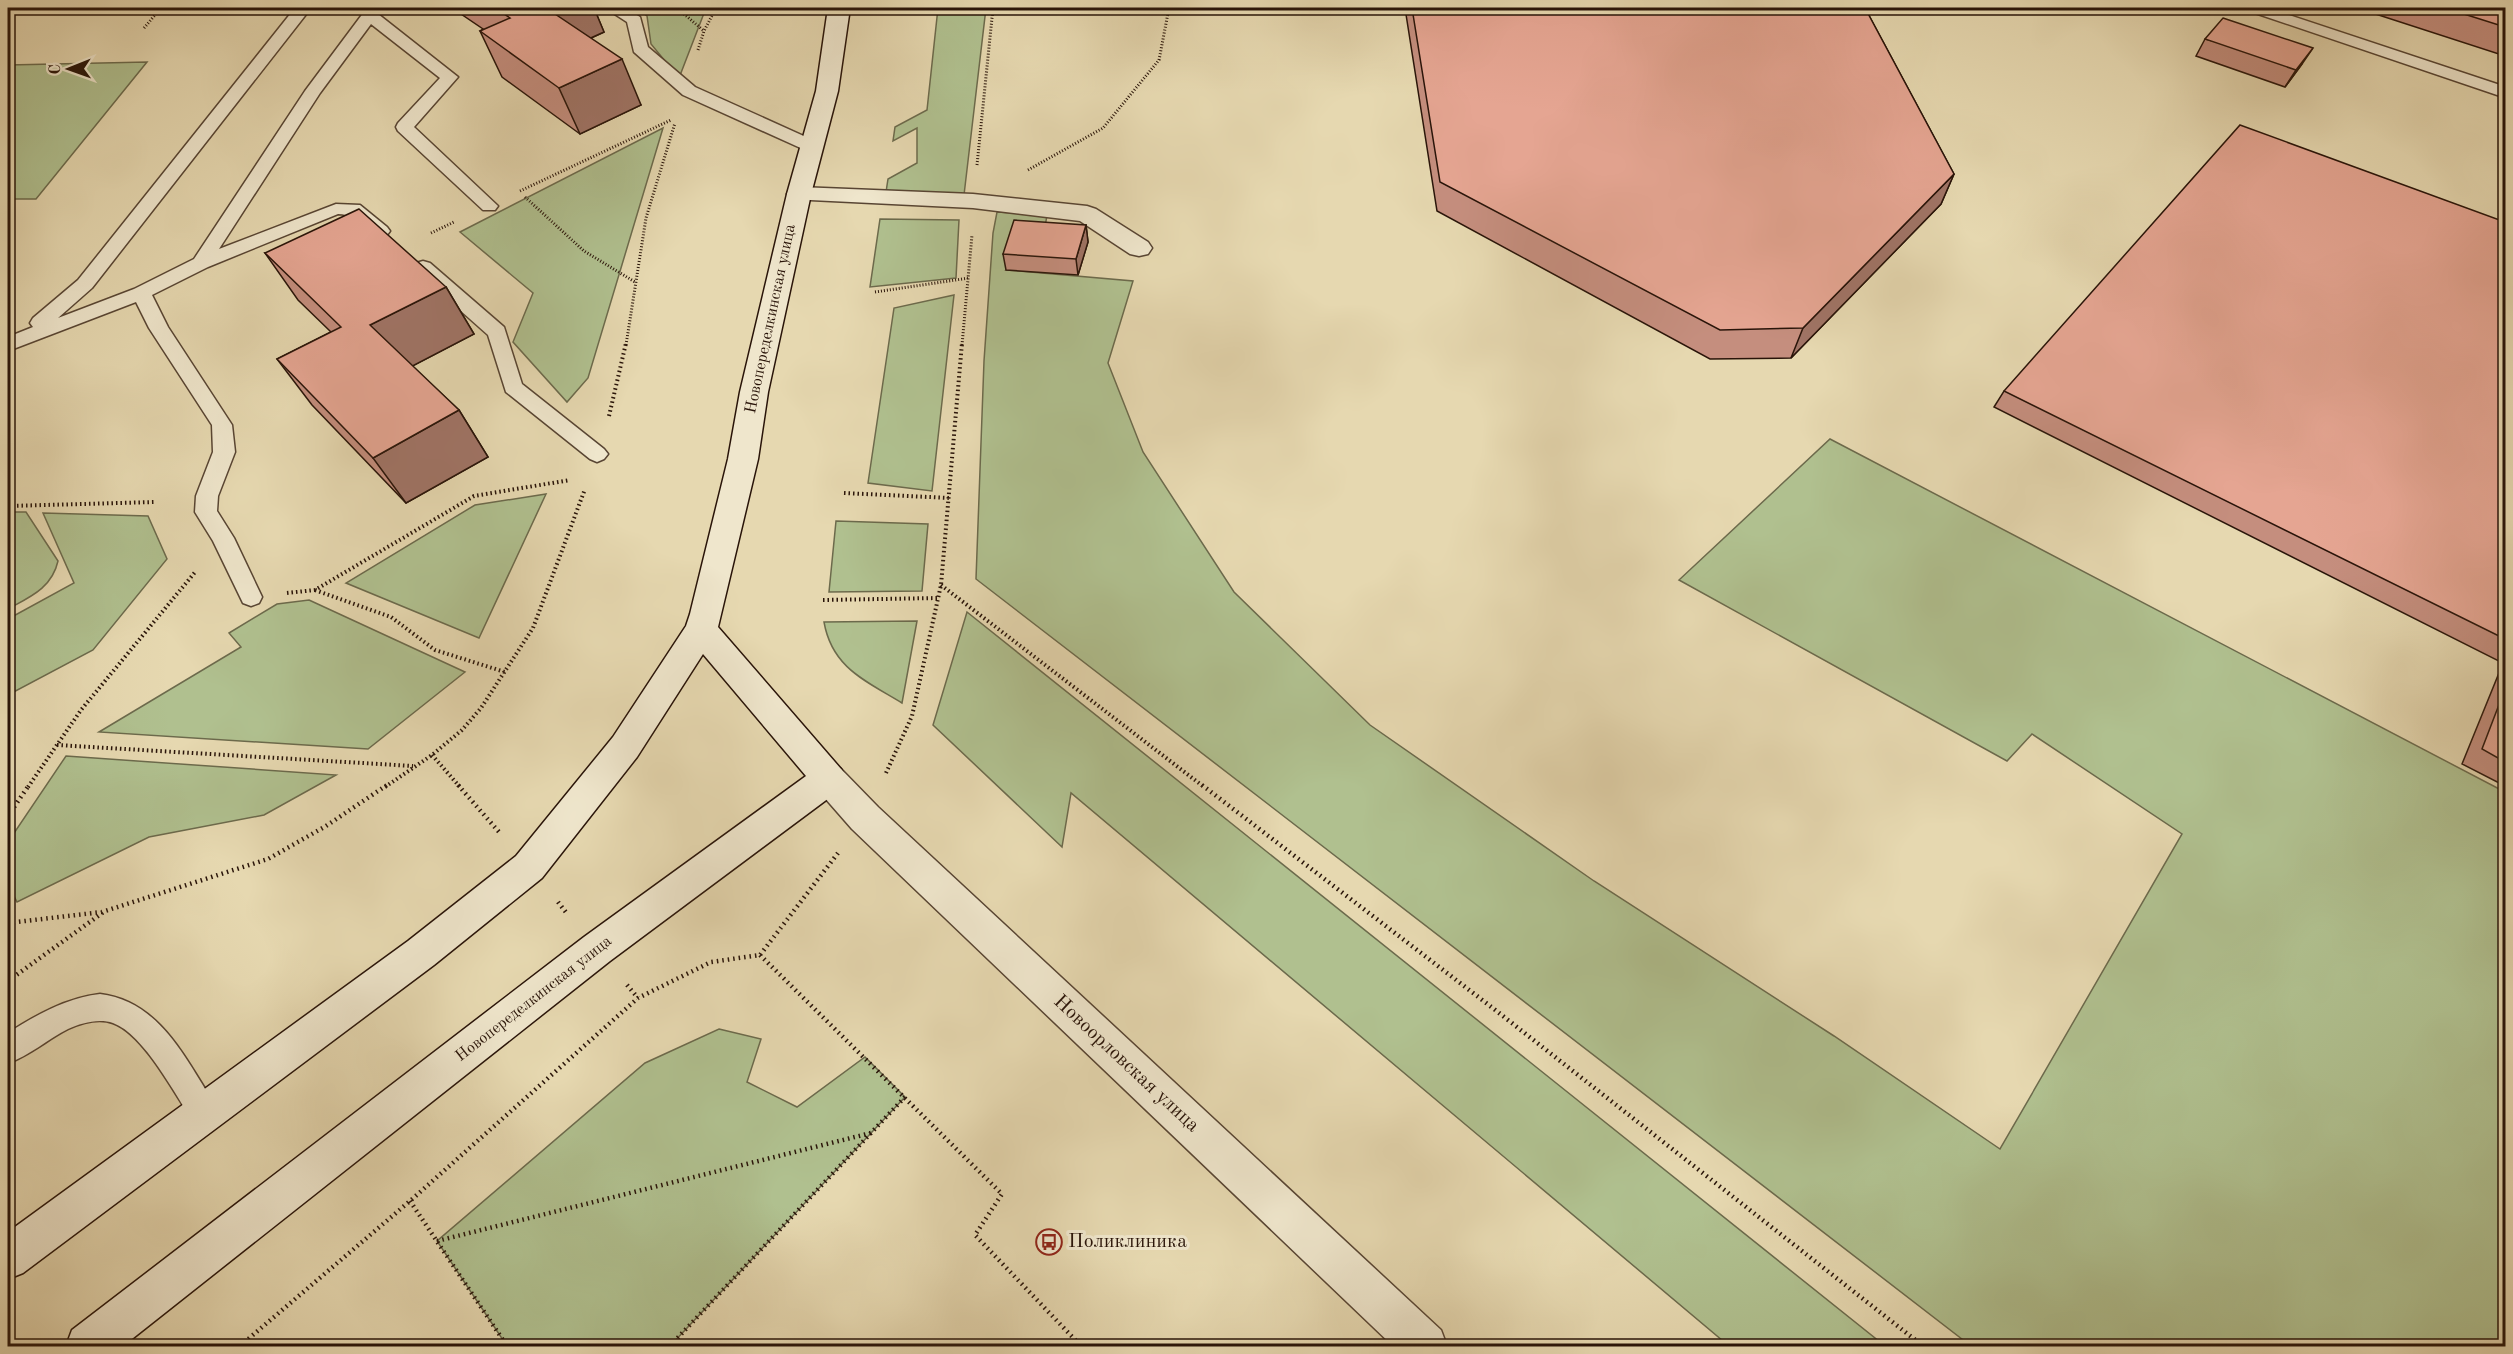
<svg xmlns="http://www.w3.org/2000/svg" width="2513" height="1354" viewBox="0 0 2513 1354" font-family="'Old Standard TT',serif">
	<rect width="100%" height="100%" fill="#e6d8b0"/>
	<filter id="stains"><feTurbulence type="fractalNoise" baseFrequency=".00333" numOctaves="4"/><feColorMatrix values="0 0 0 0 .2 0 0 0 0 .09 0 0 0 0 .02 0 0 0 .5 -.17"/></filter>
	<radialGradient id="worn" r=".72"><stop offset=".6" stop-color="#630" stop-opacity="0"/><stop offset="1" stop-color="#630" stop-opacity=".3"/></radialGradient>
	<!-- green -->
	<path fill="#b0c08f" stroke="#6c6a4c" stroke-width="1.5" d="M636,8H706L679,78L651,44L647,16Z
		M938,8H986L964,195L886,192L888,179L917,163V128L893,141L895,127L927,110Z
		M147,62L36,199H8V65Z
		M663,128L588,378L567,402L513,342L533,293L460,232Z
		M997,212L1047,215L1043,239L1006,270L1133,281L1108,363L1143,452L1234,592L1370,725L1594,881L1834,1036L2000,1149L2182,834L2032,734L2007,761L1679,580L1830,439L2505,792V1346H1971L976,579L984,361L993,233Z
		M880,219L959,220L956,278L870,287Z
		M954,295L932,491L868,483L894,308Z
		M546,494L479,638L346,583L475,505Z
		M8,512H26L58,561C52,588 30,597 8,609Z
		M43,513L148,516L167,559L93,650L8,695V619L74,583Z
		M836,521L928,524L922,591L829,592Z
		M309,600L465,672L368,749L99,732L241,647L229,633L277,604Z
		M967,612L1885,1346H1729L1071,793L1062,847L933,725Z
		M917,621L902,703C866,681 832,668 824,622Z
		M66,756L336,775L264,815L149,837L17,902L8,884V842Z
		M719,1029L761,1039L747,1082L797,1107L865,1057L905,1097L670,1346H507L437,1241L645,1063Z"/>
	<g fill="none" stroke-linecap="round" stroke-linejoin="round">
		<!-- service casing -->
		<g stroke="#584533" stroke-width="3">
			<path id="service" d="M295,8H311L92,288L58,318L134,289L194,259L305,91L367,8H382L378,14L458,77L414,127L498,206L495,210H483L398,131L396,127L398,123L440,78L371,24L320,93L219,249L336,204L360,205L387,227L390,231L387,235C367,240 363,214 338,214L208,267L152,295L168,327L232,425L235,452L218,496L217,511L234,538L262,597L259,603L251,606L243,603L213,541L195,512L196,496L213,452L212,425L149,328L136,302L8,351V337L33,327L30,323L33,318L78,280Z
				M608,8H625L640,17L648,47L695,87L817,142L820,146L817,150H805L683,95L634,52L627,22L610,11Z
				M2246,8H2268L2506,87V98L2249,11Z
				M423,261L430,263L504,327L522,384L604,449L608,454L604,459L597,462L590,459L506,392L488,335L416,271L414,267L416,263Z
				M100,994C159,1001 185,1058 214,1103L219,1113L214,1123L204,1128L194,1123C176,1096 144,1034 113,1023C99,1018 81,1023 68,1029C48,1039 29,1056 8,1063V1033C36,1015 66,998 100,994Z"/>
		</g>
		<!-- minor casing -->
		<g stroke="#584533" stroke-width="3">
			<path id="minor" d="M799,187L973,194L1087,206L1096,209L1148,242L1152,248L1148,254L1139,256L1130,254L1080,221L973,208L790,199L787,194L790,189Z"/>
		</g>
		<!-- tertiary casing -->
		<g stroke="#584533" stroke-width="3">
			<path id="tertiary" d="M829,764L841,769L878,807L1441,1330L1447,1346H1393L852,829L817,789L812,779L817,769Z"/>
		</g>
		<!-- secondary casing -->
		<g stroke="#291409" stroke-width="3">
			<path id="secondary" d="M828,8H850L838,91L811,194L768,392L758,459L718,627L841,769L846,779L841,789L610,961L123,1346H66L72,1330L584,937L806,776L703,654L637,757L542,878L434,965L23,1273L8,1279V1232L408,941L516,856L613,737L686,626L690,614L728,459L740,392L787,194L816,91Z"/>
		</g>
		<!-- path-far2 -->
		<path stroke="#291409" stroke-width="3" stroke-dasharray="1 2" stroke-linecap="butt" d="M677,8L704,31
			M8,13L149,8
			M8,21L15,13
			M144,28L161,8
			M698,50L704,31L716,8
			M977,165L993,8
			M1028,170L1103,128L1159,60L1169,8
			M520,191L671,120
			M525,197L584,251L635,282
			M431,233L454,222
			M875,292L969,278
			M626,345L646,218L675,123
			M962,345L972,235"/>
		<!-- path-far1 -->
		<path stroke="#291409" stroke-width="4" stroke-dasharray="1.5 3" stroke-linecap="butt" d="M609,416L626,343
			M844,493L950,498
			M8,506L156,502
			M941,585L1204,787
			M315,590L391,617L435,650L505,672
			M287,593L315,590L474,496L570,480
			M823,600L939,598
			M57,745L413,766
			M432,755L460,787
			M886,773L912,716L941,585L962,343
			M28,787L81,710L196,571
			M385,787L432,755L462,730L481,708L533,628L585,489"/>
		<!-- path -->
		<path stroke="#291409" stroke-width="4.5" stroke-dasharray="1.5 4" stroke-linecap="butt" d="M458,785L499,832
			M1202,785L1494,1009L1923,1346
			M8,816L29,785
			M558,902L568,915
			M8,923L102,912
			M760,955L1002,1194L975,1235L1081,1346
			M8,981L105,911L268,859L326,826L387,785
			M627,985L638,998
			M410,1201L507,1346
			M437,1241L871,1133
			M240,1346L410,1201L638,998L711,962L760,955L838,853
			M670,1346L905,1097"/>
		<!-- service -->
		<use href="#service" fill="#efe6cc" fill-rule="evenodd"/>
		<!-- minor -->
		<use href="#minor" fill="#efe6cc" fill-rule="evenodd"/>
		<!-- tertiary -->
		<use href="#tertiary" fill="#efe6cc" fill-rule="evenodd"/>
		<!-- secondary -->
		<use href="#secondary" fill="#efe6cc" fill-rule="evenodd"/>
	</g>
	<!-- wall -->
	<path fill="#c58e7e" stroke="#291409" stroke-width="1.5" d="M458,8H594L604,32L591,38L641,105L580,134L502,77L480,31L483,29L461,14Z
		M1405,8H1865L1954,174L1941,204L1791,358L1710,359L1437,211Z
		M2357,8H2505V56Z
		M2205,39L2302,64L2285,87L2196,56Z
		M2505,222V786L2462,764L2503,663L1994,407L2004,391Z
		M1086,225L1088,242L1078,275L1006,270L1003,254Z
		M265,253L446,287L474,334L412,366L459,410L488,457L406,503L312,405L277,359L331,332L298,300Z"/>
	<!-- shaded-wall -->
	<path fill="#a07466" stroke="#291409" stroke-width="1.5" d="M543,8H594L604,32L562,51Z
		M2313,48L2302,64L2285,87L2296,70Z
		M622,59L641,105L580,134L559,88Z
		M1954,174L1941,204L1791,358L1803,328Z
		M1086,225L1088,242L1078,275L1076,259Z
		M446,287L474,334L401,372L370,325Z
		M459,410L488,457L406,503L373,458Z"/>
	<!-- building -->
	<path fill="#e5a592" stroke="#291409" stroke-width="1.5" d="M495,8H546L622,59L559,88L480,31L510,18Z
		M1412,8H1865L1954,174L1803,328L1720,330L1440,182Z
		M2445,8H2505V27Z
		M2223,18L2313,48L2296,70L2205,39Z
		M2240,125L2505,222V639L2004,391Z
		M359,209L446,287L370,325L459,410L373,458L277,359L341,327L265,253Z
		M1014,220L1086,225L1076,259L1003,254Z
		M2505,689V762L2482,749Z"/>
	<!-- icons -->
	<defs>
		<g id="bus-ring" transform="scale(1.35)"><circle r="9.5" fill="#efe6cc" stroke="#8f2418" stroke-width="1.5"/><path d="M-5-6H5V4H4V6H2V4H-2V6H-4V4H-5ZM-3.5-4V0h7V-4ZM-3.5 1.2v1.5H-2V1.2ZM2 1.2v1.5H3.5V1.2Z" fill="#8f2418"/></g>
	</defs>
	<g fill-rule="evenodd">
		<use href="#bus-ring" x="1049" y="1242"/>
	</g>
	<g text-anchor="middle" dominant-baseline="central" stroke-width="6" stroke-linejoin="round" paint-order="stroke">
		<!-- street labels -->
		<g font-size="16" fill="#291409" stroke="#efe6cc">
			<text transform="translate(771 319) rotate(-78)">Новопеределкинская улица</text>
			<text transform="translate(534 999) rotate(-38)">Новопеределкинская улица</text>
		</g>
		<!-- near-street labels -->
		<g font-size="20" fill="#291409" stroke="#efe6cc">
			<text transform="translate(1126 1064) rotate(43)">Новоорловская улица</text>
		</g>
		<!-- near-poi labels -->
		<g font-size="20" fill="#291409" stroke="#efe6cc" text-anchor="start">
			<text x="1068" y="1242">Поликлиника</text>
		</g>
	</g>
	<!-- margin -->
	<rect width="2513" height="1354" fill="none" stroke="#e6d8b0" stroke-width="30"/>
	<rect x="9" y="9" width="2495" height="1336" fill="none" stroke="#291409" stroke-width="3"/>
	<rect x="15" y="15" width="2483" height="1324" fill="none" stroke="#291409" stroke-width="1.5"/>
	<!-- north arrow -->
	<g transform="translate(69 69) rotate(269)" stroke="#efe6cc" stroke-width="4.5" paint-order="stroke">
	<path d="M0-4.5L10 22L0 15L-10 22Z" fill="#291409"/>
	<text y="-9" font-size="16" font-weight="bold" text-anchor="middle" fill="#291409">С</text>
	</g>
	<rect width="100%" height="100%" filter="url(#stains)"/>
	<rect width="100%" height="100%" fill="url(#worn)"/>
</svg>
